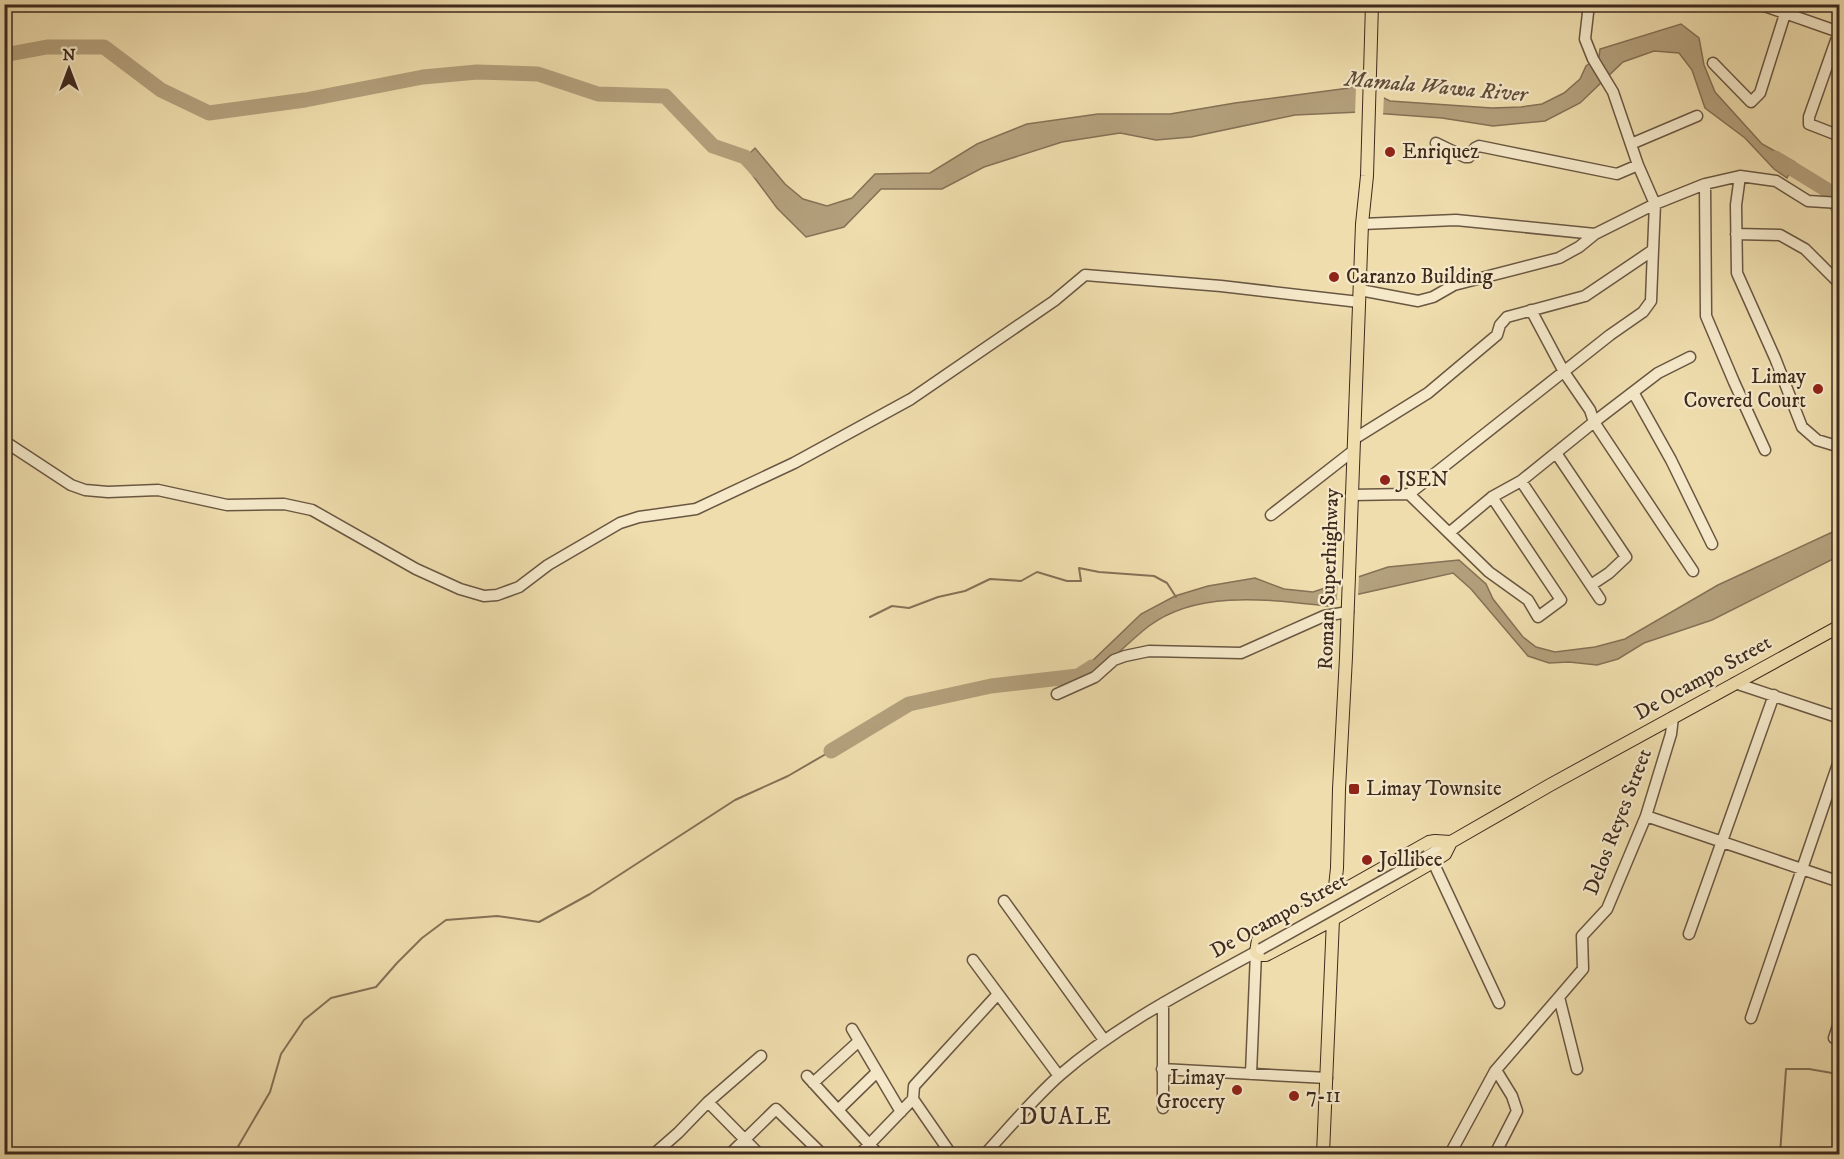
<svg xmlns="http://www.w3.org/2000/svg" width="1844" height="1159" viewBox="0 0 1844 1159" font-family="'IM FELL DW Pica',serif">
	<rect width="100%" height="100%" fill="#efddad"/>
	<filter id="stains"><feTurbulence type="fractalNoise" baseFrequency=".00333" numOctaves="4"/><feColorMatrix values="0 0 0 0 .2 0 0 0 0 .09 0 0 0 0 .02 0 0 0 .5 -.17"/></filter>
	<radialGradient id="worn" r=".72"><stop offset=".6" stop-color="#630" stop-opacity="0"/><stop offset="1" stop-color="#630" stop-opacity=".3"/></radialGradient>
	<!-- water -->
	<path fill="#b3a07c" stroke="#847156" stroke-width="1.5" d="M1681,24L1699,38L1704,65L1715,92L1762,144L1795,162L1787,178L1774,169L1745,138L1705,108L1692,70L1679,53L1654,51L1623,62L1580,103L1545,121L1493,126L1442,118L1360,112L1295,115L1191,137L1156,140L1120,133L1062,142L984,167L942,189H881L844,227L806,237L777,208L742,161L755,148L785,184L803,199L827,206L852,198L875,174L930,173L977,144L1027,124L1098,114H1170L1235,103L1349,88L1355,84L1390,101L1492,108L1521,107L1542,104L1564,93L1580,79L1586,66L1599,57L1600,49Z
		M1839,529V556L1712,620L1644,643L1618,659L1597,665L1569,662L1549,663L1528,656L1471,589L1453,573L1337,599L1328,606C1271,600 1198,589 1149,626C1124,645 1105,670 1076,682L1074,671L1089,664L1141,614L1175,596L1208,586L1255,578L1284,589L1313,592L1388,567L1459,560L1486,584L1493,599L1523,637L1536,647L1555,652L1595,647L1625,639L1718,585Z"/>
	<!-- pier -->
	<path fill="#efddad" d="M1356,86H1365L1384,95L1383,116L1355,115Z
		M1359,574L1358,596L1337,600L1338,580Z"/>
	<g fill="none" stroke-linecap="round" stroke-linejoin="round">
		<!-- stream -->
		<path stroke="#847156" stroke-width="2" d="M870,617L892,606L909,608L938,597L965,591L990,579L1021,581L1037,572L1067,581H1081L1079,568L1099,572L1154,576L1167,583L1176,597
			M229,1154L236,1150L270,1092L281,1054L304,1020L331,998L376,987L397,963L422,938L446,920L497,916L539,922L590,894L735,800L788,776L831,751
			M1780,1154L1786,1069H1809L1832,1073L1840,1072"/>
		<!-- river -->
		<path stroke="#b3a07c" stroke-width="15" d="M4,55L47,47H104L161,90L209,113L305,100L423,77L477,72L538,74L598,94L665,96L713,146L745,157L758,171
			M1775,158L1827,190L1840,211
			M831,751L909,704L991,686L1078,676L1092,667"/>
		<!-- minor casing -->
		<g stroke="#6a5742" stroke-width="13">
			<path id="minor" d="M1759,4L1839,32L1809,117V124L1840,136
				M1713,63L1751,102L1760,93L1785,14
				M1436,143L1465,157H1469L1475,148L1479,146L1617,174L1638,165
				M1631,144L1697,116
				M1740,176L1736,205L1737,273L1775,358L1802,427L1817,440L1840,447
				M1705,184L1706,316L1734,382L1765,450
				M1362,224L1456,220L1595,234
				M1736,234L1780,235L1805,249L1840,284
				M1360,290L1418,301L1433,297L1454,285L1559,258L1579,247L1595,234L1655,204L1705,184L1740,176L1776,181L1808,201L1840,203
				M1690,357L1658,373L1594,422L1693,571
				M1633,392L1671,460L1712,544
				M1354,439L1428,393L1497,335L1500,325L1507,317L1585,296L1653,250L1655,204L1638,165L1613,92L1593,59L1585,39L1589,4
				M4,441L71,485L85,490L108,492L158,490L227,505L284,504L312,510L416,569L460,589L484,596L497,595L519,587L548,565L620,523L639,517L696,509L794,463L911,399L1054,301L1085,275L1221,286L1359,302
				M1556,453L1626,557L1609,573L1591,585
				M1521,481L1600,599
				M1409,494L1449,533L1492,497L1521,481L1594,422L1590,410L1564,372L1531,310
				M1351,495L1409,494L1610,335L1643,312L1651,301L1653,250
				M1271,515L1353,451
				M1449,533L1489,572L1528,600L1538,617L1561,600L1492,497
				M1735,683L1840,718
				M1057,694L1095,677L1114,660L1125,656L1149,651L1241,653L1324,616L1348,612
				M1646,816L1840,882
				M1427,856L1451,842
				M1433,862L1499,1003
				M1004,901L1104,1040
				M1689,934L1774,695
				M973,960L1059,1076
				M1751,1018L1840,758
				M852,1029L901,1112
				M1834,1038L1840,1020
				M1162,1069L1327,1078
				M1577,1069L1559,997L1583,969L1582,936L1607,909L1646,816L1671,734L1673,717
				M1251,1074L1256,952
				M807,1076L878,1154
				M813,1083L859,1041
				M708,1102L759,1154
				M1163,1108V1003
				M838,1110L877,1072
				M654,1154L678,1133L708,1102L761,1056
				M730,1154L776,1109L822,1154
				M860,1154L913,1099
				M951,1154L913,1099L914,1086L998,994
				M985,1154C1008,1129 1035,1097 1060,1075C1120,1023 1192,987 1261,949
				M1450,1154L1495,1071L1559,997
				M1495,1154L1517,1111L1512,1096L1496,1070"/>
		</g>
		<!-- major casing -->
		<g stroke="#3e2a1e" stroke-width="14">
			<path id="major" d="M1435,841L1451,842L1445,854L1433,862L1323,925L1266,955H1261L1256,952L1258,940L1264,935L1429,842Z
				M1451,842L1550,785L1840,626
				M1323,1154L1334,896L1337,868L1339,789L1346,657L1362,224L1367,176L1372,4"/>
		</g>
		<!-- minor -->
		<use href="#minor" stroke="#f5e9ca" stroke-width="10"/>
		<!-- major -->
		<use href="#major" stroke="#efddad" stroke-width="12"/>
		<!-- minor-bridge casing -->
		<g stroke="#6a5742" stroke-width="13" stroke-linecap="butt">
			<path id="minor-bridge" d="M1261,949L1427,856"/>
		</g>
		<!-- minor-bridge -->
		<use href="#minor-bridge" stroke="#f5e9ca" stroke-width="10"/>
	</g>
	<!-- markers -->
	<g fill="#8f2418" stroke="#f5e9ca" stroke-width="2">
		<circle cx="1390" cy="152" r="6"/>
		<circle cx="1334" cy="277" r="6"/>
		<circle cx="1818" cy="389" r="6"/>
		<circle cx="1385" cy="480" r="6"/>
		<rect x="1348" y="783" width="12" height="12" rx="3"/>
		<circle cx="1367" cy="860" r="6"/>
		<circle cx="1237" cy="1090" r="6"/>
		<circle cx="1294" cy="1096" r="6"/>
	</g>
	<g text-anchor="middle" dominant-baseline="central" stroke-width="4.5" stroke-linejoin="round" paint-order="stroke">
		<!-- poi labels -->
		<g font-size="21" fill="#3e2a1e" stroke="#f5e9ca" text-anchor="start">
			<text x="1402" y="152">Enriquez</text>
			<text x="1346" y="277">Caranzo Building</text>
			<text x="1806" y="377" text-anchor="end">Limay<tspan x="1806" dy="24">Covered Court</tspan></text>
			<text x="1397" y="480">JSEN</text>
			<text x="1366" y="789">Limay Townsite</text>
			<text x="1379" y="860">Jollibee</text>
			<text x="1225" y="1078" text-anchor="end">Limay<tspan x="1225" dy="24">Grocery</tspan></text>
			<text x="1306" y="1096">7-11</text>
		</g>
		<!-- street labels -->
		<g font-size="21" fill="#3e2a1e" stroke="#f5e9ca">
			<text transform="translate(1329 579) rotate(-88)">Roman Superhighway</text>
			<text transform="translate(1703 678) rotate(-29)">De Ocampo Street</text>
			<text transform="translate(1618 822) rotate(-69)">Delos Reyes Street</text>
			<text transform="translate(1279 916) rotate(-29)">De Ocampo Street</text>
		</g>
		<!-- water labels -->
		<g font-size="22" font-style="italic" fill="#614d3a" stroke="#f5e9ca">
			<text transform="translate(1436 87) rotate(5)">Mamala Wawa River</text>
		</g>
		<!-- quarter labels -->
		<g font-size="24" letter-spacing="1.5" fill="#3e2a1e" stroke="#f5e9ca">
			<text x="1066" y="1117">DUALE</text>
		</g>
	</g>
	<!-- margin -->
	<rect width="1844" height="1159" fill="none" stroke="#efddad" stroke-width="24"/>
	<rect x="6" y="6" width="1832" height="1147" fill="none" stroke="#3e2a1e" stroke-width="3"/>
	<rect x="12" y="12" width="1820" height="1135" fill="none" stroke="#3e2a1e" stroke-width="1.5"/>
	<!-- north arrow -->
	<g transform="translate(69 69)" stroke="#f5e9ca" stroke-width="4.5" paint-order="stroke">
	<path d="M0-4.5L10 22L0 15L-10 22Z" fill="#3e2a1e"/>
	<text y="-9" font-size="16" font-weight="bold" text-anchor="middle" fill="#3e2a1e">N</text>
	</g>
	<rect width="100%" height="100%" filter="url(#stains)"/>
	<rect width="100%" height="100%" fill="url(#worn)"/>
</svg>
